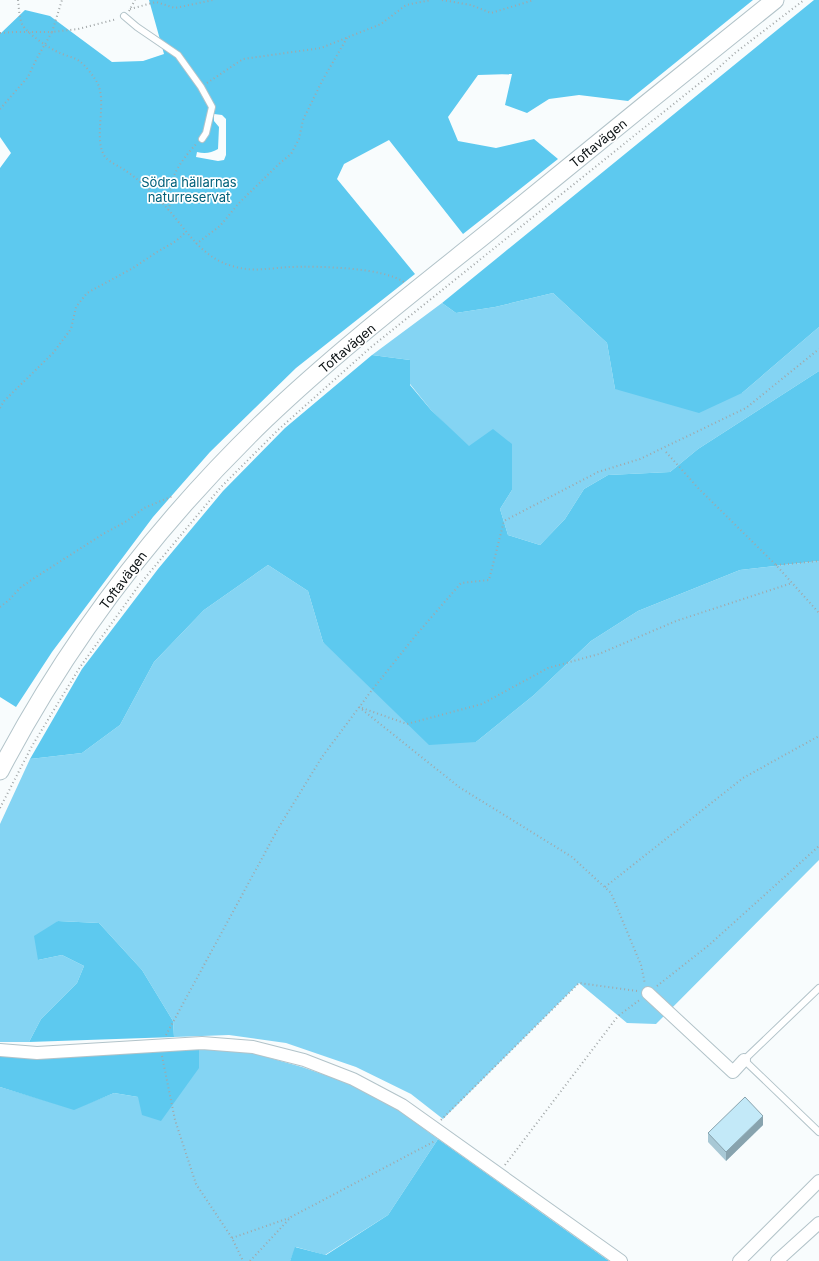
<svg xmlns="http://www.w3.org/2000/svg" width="819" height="1261" viewBox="0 0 819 1261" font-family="Inter,sans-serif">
	<rect width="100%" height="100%" fill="#f8fcfd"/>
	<!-- green -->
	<path fill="#84d4f3" d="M553,293L607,343L615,389L742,393L819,327V371L698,449L670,472L608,475L584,489L565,519L540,545L508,535L500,509L512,490L431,410L410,384V360L372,355L442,303L456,313L495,307Z
		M819,561V860L656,1024L627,1023L579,983L443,1119L411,1094L356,1067L286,1043L229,1035L174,1037L173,1021L142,970L99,923L58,921L38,960L62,955L84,966L77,983L41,1019L29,1042H0V824L30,759L82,753L120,725L154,662L204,610L268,565L308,591L323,642L476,742L534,695L591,641L638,611L740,570Z
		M199,1047L252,1053L302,1067L348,1083L397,1109L438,1139L388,1215L325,1255L296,1247L290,1261H0V1087L74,1109L114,1093L138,1097Z"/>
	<!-- forest -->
	<path fill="#5dc9ef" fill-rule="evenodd" d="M149,0H753L628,101L579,95L549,99L527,113L505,105L512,74L478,75L448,117L458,141L496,148L534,139L558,159L463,234L389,140L344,164L337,179L415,274L296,368L210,452L153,517L52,652L16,707L0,697V168L11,153L0,137V34L25,10L50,16L112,62L143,61L164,54ZM214,114L222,115L226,119V155L224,160L218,161L196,157L197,152C205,154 211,153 218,149L219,127L214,121Z
		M814,0H819V327L742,393L699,413L615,389L607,343L553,293L495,307L456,313L442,303Z
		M372,355L410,360V385L431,410L469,446L493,429L512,444V490L500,509L508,535L540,545L565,519L584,489L608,475L670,472L698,449L819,371V561L740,570L638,611L591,641L534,695L476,742L429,745L323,642L308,591L268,565L204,610L154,662L120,725L82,753L30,759L82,669L158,569L223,491L285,428Z
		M58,921L99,923L142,970L173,1021L174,1037L29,1042L41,1019L77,983L84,966L62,955L38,960L34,936Z
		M199,1047V1068L161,1121L142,1115L138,1097L114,1093L74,1110L0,1087V1055Z
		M438,1139L609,1261H290L295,1247L326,1255L388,1215Z"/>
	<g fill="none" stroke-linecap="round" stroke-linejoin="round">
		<!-- lane casing -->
		<g stroke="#b2c3c9" stroke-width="8">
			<path id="lane" d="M124,16L137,27L178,55L201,87L212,107L206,133L202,139
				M819,988L744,1060L819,1132"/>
		</g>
		<!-- street casing -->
		<g stroke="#b2c3c9" stroke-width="14">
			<path id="street" d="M648,993L733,1072L744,1060
				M0,1050L37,1053L202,1043L253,1047L304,1060L353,1079L402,1105L621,1261
				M739,1261L819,1181
				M777,1261L819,1223"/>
		</g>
		<!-- secondary casing -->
		<g stroke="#b2c3c9" stroke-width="19">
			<path id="secondary" d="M0,771C68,641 160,521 266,419C336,352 415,291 491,230C585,153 680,76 775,0"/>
		</g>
		<!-- path -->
		<path stroke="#a2a7a8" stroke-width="2" stroke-dasharray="1 3" stroke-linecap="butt" d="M18,0C19,8 19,17 22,24C26,33 50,49 60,53C66,56 74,57 79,61C85,65 91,73 95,79C110,99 91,140 106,158C111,163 121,167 126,171C138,179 149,189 158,199C185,224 197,258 236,267C253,272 272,268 290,267C316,266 385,267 405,283
			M442,0L471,5L491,13L534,0
			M130,9L156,2L175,8L213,0
			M129,11L135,0
			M0,33L14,32H52L62,0
			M207,83L243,59L321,48L381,24L406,5L431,0
			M0,109L28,77L37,58L52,32L78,29L117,19
			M168,210C172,203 169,195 171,187C173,171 186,155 197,143
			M196,244L220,226L239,203L280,163L291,154L299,139L303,120L322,81L347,38
			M0,408L4,401L53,353L71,329L76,307L87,293L133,268L157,252L176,241L186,232
			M666,452L699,489L776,565L819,613
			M776,565L819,561
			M0,607L9,600L21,587L39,575L103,534L127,521L144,508L173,496
			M359,707L459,787L572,857L611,893L641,965L645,984
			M362,708L407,724L482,704L548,668L599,654L676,621L792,583
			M0,808L32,746L80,667L140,584L221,487L278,430L370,348L716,70L735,53L804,0
			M605,887L743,778L819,736
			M657,986L709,945L819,846
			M166,1035L279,827L322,757L372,690L416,635L461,583L489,580L504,521L598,472L640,459L746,408L819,349
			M162,1056L175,1120L196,1184L232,1238L243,1261
			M441,1120L579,983L637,991
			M505,1165L618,1016L641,999
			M232,1238L289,1218
			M250,1261L291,1217L435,1141"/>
		<!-- lane -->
		<use href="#lane" stroke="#fff" stroke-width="6"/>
		<!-- street -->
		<use href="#street" stroke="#fff" stroke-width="12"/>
		<!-- secondary -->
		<use href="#secondary" stroke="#fff" stroke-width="17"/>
	</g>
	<!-- wall -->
	<path fill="#a8c8d5" d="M763,1125L726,1161L708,1142V1133Z"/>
	<!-- shaded-wall -->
	<path fill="#88a3ae" d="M763,1116V1125L726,1161V1152Z"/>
	<!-- building -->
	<path fill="#c3e9f8" stroke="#88a3ae" d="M745,1097L763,1116L726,1152L708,1133Z"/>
	<g text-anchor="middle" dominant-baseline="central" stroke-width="3.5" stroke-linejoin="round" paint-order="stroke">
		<!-- street labels -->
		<g font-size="13" fill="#0b1113" stroke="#fff">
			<text transform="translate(598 143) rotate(-39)">Toftavägen</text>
			<text transform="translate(347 348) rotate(-40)">Toftavägen</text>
			<text transform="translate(123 580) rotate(-53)">Toftavägen</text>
		</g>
		<!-- park labels -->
		<g font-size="13" fill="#01607a" stroke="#fff">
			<text x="189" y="182">Södra hällarnas<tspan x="189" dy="15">naturreservat</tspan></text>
		</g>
	</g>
</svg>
